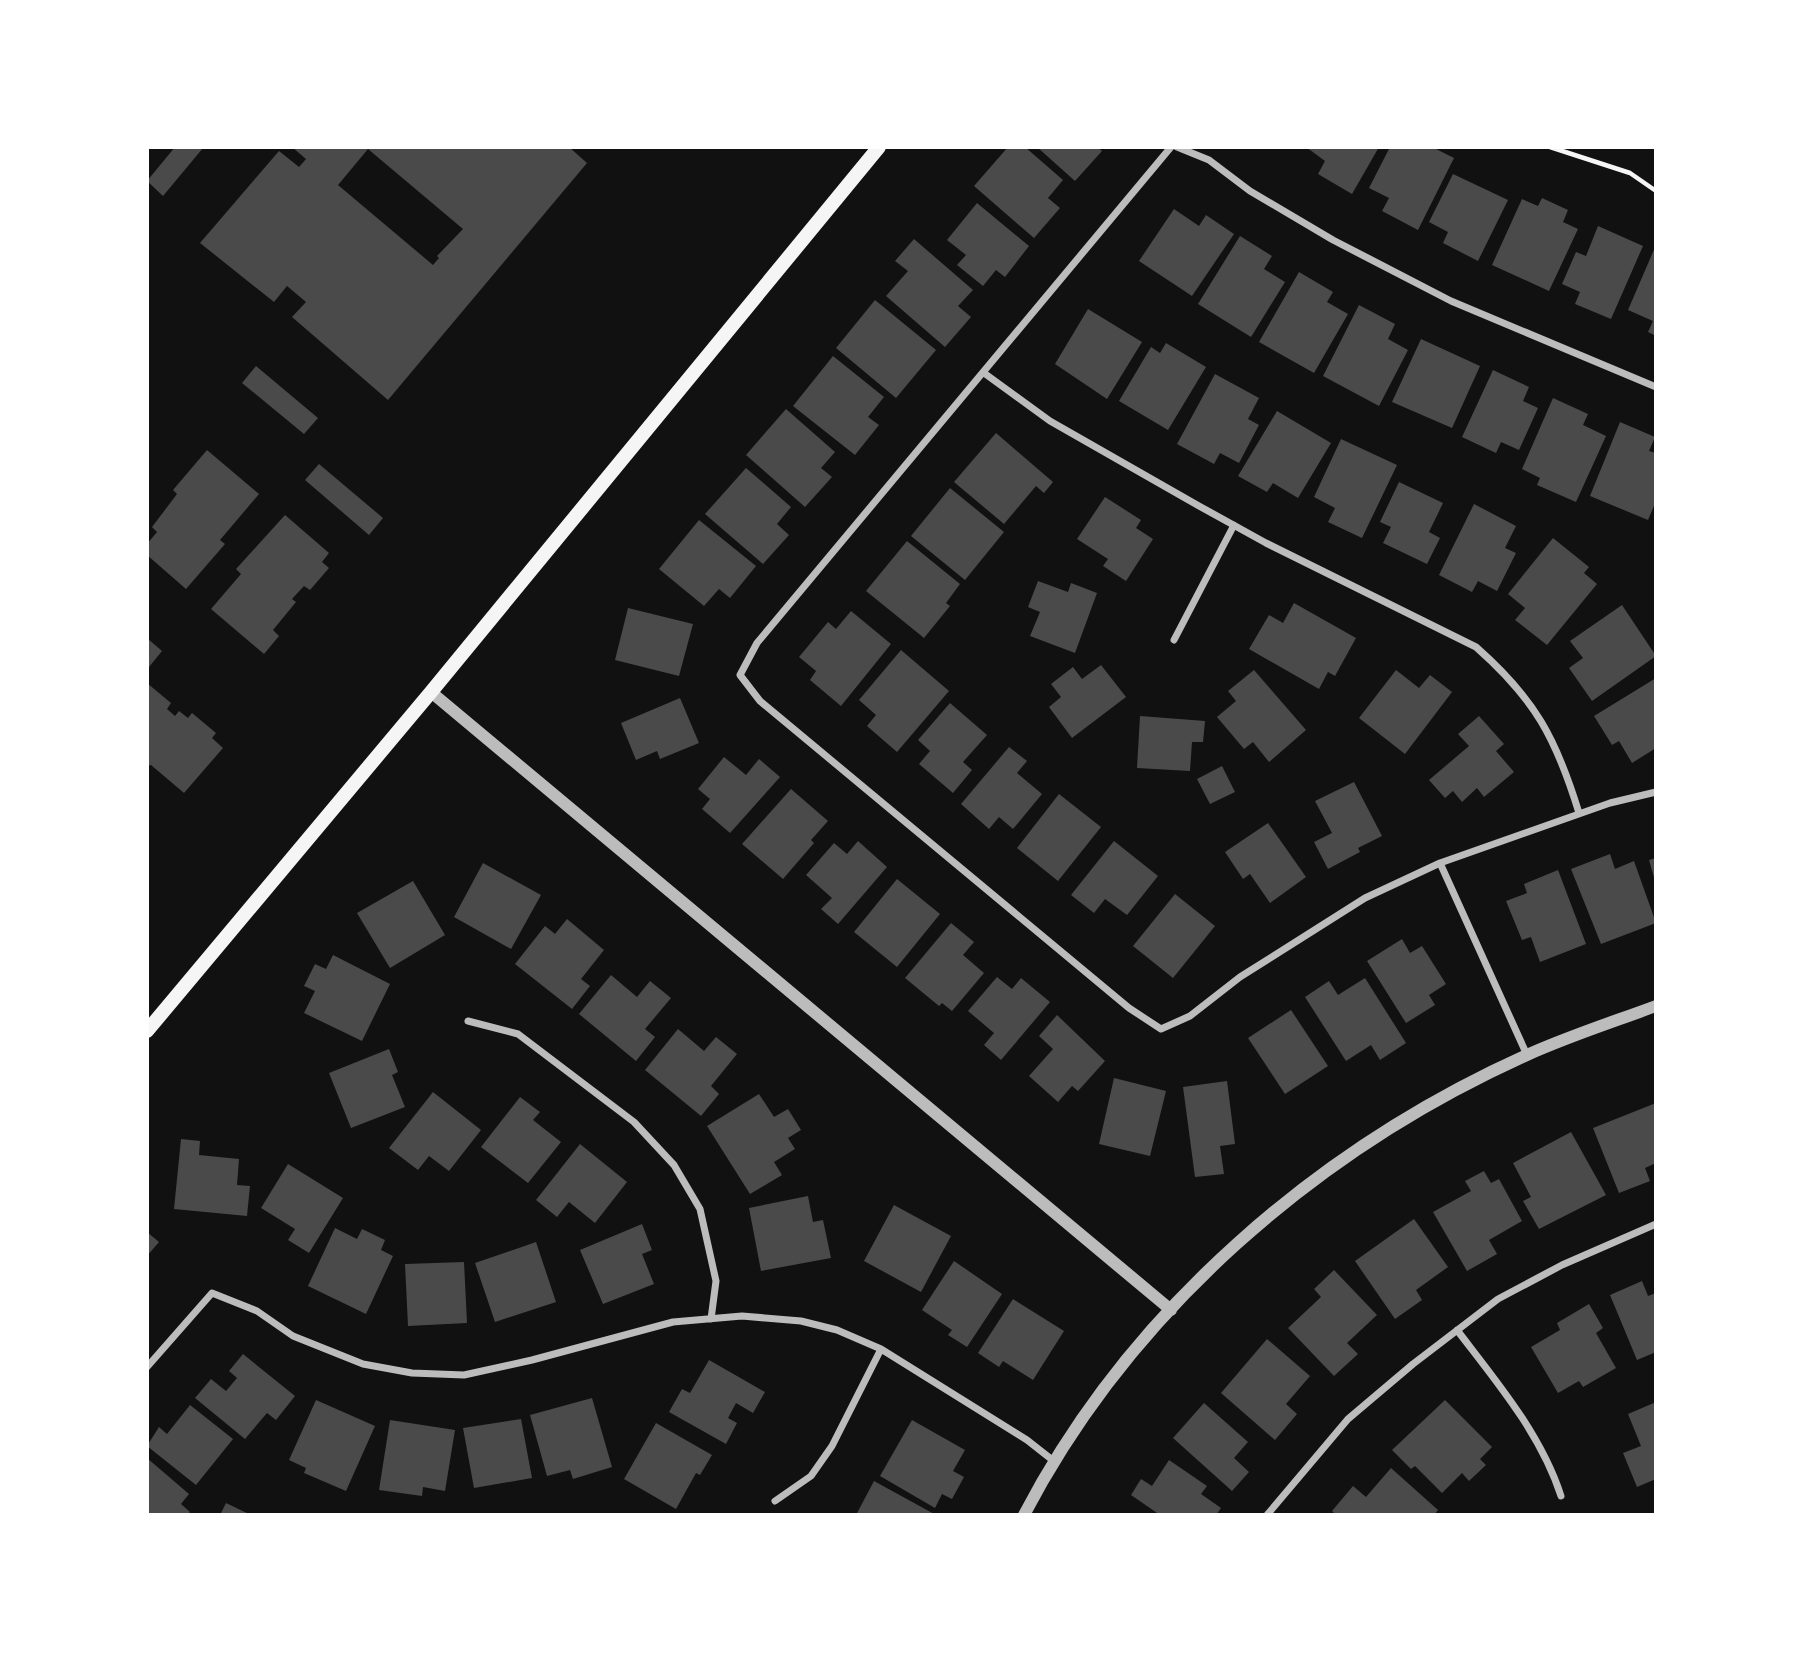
<svg xmlns="http://www.w3.org/2000/svg" width="1803" height="1662" viewBox="0 0 1803 1662" font-family="'Sofia Sans Condensed',sans-serif">
	<rect width="100%" height="100%" fill="#111"/>
	<!-- building -->
	<path fill="#4a4a4a" fill-rule="evenodd" d="M175,147L203,148L163,196L147,181Z
		M292,147H569L587,163L388,400L292,317L306,302L287,286L274,302L200,243L279,151L299,167L306,159ZM368,149L463,229L437,256L439,258L433,265L338,185Z
		M1008,147H1025L1063,180L1048,198L1060,208L1034,238L974,186Z
		M1037,147H1097L1102,151L1075,181Z
		M1306,147H1379L1352,194L1318,174L1325,161Z
		M1390,147H1432L1454,158L1418,230L1382,211L1389,198L1369,188Z
		M1453,174L1508,200L1478,261L1443,243L1448,232L1429,222Z
		M1542,198L1568,210L1563,222L1578,229L1549,291L1492,265L1522,199L1538,206Z
		M977,203L1029,246L1005,277L996,270L983,286L957,265L966,255L947,240Z
		M1174,209L1199,226L1206,215L1234,234L1192,296L1139,261Z
		M1598,226L1643,246L1611,319L1575,304L1580,292L1562,284L1576,252L1586,256Z
		M1240,236L1272,256L1264,269L1285,282L1251,337L1198,304Z
		M914,239L973,290L958,306L971,317L945,347L886,296L908,271L895,261Z
		M1656,245V336L1648,332L1653,321L1628,310Z
		M1299,272L1333,292L1327,302L1348,314L1314,373L1259,342Z
		M875,300L936,350L896,398L836,348Z
		M1359,305L1395,324L1388,339L1408,350L1379,406L1323,376Z
		M1088,309L1142,342L1107,399L1055,364Z
		M1421,339L1480,366L1452,428L1392,402Z
		M1166,343L1206,367L1168,430L1119,401L1151,347L1160,353Z
		M833,356L884,397L868,417L879,425L855,455L793,406Z
		M256,366L318,418L304,434L242,383Z
		M1493,370L1529,387L1523,401L1538,408L1519,450L1501,442L1496,453L1462,437Z
		M1215,374L1259,398L1248,419L1259,425L1239,463L1220,453L1214,464L1177,444Z
		M1553,398L1588,414L1583,425L1606,436L1576,502L1537,485L1540,478L1522,469Z
		M786,409L835,452L821,468L832,477L805,507L746,455Z
		M1277,411L1331,443L1298,498L1273,483L1267,492L1238,476Z
		M1620,422L1655,437L1649,451L1656,453V501L1648,520L1590,496Z
		M996,433L1053,482L1044,493L1036,486L1004,524L954,482Z
		M1341,439L1397,465L1362,538L1328,522L1335,508L1314,497Z
		M207,450L259,494L220,540L225,544L186,589L147,555V544L157,532L152,527L177,494L173,490Z
		M319,464L383,518L369,535L305,480Z
		M746,468L791,507L777,524L789,535L763,564L705,514Z
		M1399,482L1443,503L1429,532L1440,538L1427,564L1383,543L1391,527L1380,522Z
		M950,488L1004,532L965,580L911,536Z
		M1105,497L1141,520L1136,528L1153,539L1126,581L1103,566L1108,559L1077,539Z
		M1474,504L1516,526L1505,548L1516,553L1497,591L1478,581L1472,592L1439,575Z
		M285,515L329,553L322,562L329,568L310,590L304,586L292,599L296,602L273,630L279,636L264,654L211,609L241,574L236,569Z
		M699,520L756,566L730,598L719,589L704,606L659,569Z
		M1553,538L1589,567L1584,573L1597,584L1547,645L1515,620L1525,608L1508,594Z
		M907,541L960,584L946,603L950,606L924,638L866,591Z
		M1038,581L1068,592L1071,583L1097,593L1075,653L1030,636L1040,612L1028,607Z
		M1294,603L1356,638L1335,676L1328,672L1319,689L1249,649L1269,615L1283,623Z
		M1622,605L1656,656L1592,701L1569,668L1583,658L1570,641Z
		M628,608L693,624L679,676L615,660Z
		M851,611L891,644L841,706L810,680L816,671L799,657L828,622L836,629Z
		M147,638L162,651L149,667L147,666Z
		M901,650L949,691L897,752L867,726L876,715L859,700Z
		M1101,665L1126,697L1072,738L1049,707L1061,697L1051,684L1073,667L1082,679Z
		M1254,670L1306,730L1269,762L1253,742L1244,749L1217,717L1236,701L1228,691Z
		M1396,670L1419,688L1430,675L1452,692L1405,754L1359,718Z
		M1656,678V748L1632,763L1619,741L1612,745L1594,716Z
		M147,683L171,703L167,709L175,716L179,711L188,718L192,713L216,733L212,738L223,748L184,793L151,765L147,766Z
		M680,698L699,743L660,759L657,751L636,760L621,723Z
		M950,703L987,735L963,762L972,770L953,793L919,764L930,751L918,740Z
		M1140,716L1205,721L1203,742H1192L1190,771L1137,768Z
		M1479,716L1504,744L1496,751L1514,772L1484,797L1477,788L1462,802L1453,791L1445,798L1429,780L1469,746L1458,734Z
		M1009,747L1027,761L1017,773L1042,794L1013,829L999,817L989,829L961,804Z
		M724,757L746,775L759,759L780,777L730,833L702,809L710,799L698,789Z
		M1222,766L1235,792L1210,804L1197,779Z
		M1354,782L1382,836L1358,848L1360,852L1328,869L1314,842L1332,833L1315,801Z
		M791,789L828,821L811,840L814,843L783,879L742,844Z
		M1059,794L1101,827L1058,881L1017,848Z
		M1268,823L1306,877L1270,903L1250,874L1243,879L1225,852Z
		M858,841L887,867L838,924L821,909L832,898L806,875L834,843L847,854Z
		M1114,841L1158,876L1127,915L1105,899L1094,913L1071,895Z
		M1610,854L1615,869L1634,861L1656,923L1601,944L1571,869Z
		M1656,858V881H1655L1649,860Z
		M483,863L541,895L511,949L454,917Z
		M1558,870L1586,944L1540,962L1531,937L1522,940L1506,901L1527,893L1524,884Z
		M897,879L940,914L897,967L854,932Z
		M413,881L445,935L390,968L357,913Z
		M1175,894L1215,926L1173,978L1133,946Z
		M567,919L604,950L581,979L590,986L572,1009L515,964L545,926L555,934Z
		M951,923L974,942L963,955L984,973L952,1011L942,1003L939,1006L905,978Z
		M1402,939L1410,953L1422,946L1446,984L1429,995L1435,1005L1406,1023L1367,961Z
		M333,955L390,984L362,1041L304,1013L315,991L304,986L315,964L326,969Z
		M611,975L637,997L650,981L671,998L645,1029L655,1037L636,1061L579,1014Z
		M997,977L1012,989L1021,978L1050,1002L1001,1060L984,1045L994,1033L968,1011Z
		M1365,978L1406,1043L1380,1060L1371,1045L1346,1061L1305,997L1329,981L1338,995Z
		M1291,1010L1328,1066L1285,1094L1248,1038Z
		M1057,1015L1105,1061L1078,1091L1072,1086L1058,1102L1029,1076L1053,1049L1039,1036Z
		M678,1029L704,1051L716,1037L737,1054L711,1086L719,1094L701,1116L645,1070Z
		M389,1049L398,1072L392,1075L405,1107L351,1128L329,1073Z
		M1114,1078L1166,1091L1150,1156L1099,1144Z
		M1227,1081L1235,1144L1220,1146L1224,1174L1195,1177L1183,1087Z
		M433,1092L481,1130L449,1171L429,1156L418,1170L389,1148Z
		M759,1094L774,1117L788,1109L801,1130L788,1138L795,1149L774,1162L782,1175L750,1194L707,1126Z
		M520,1097L540,1112L533,1120L561,1142L528,1183L481,1147Z
		M1656,1103V1163L1645,1168L1650,1181L1619,1193L1593,1128Z
		M1571,1132L1606,1195L1539,1229L1523,1201L1531,1197L1513,1163Z
		M181,1139L200,1141L199,1155L239,1159L237,1185L250,1186L247,1216L174,1209Z
		M580,1144L627,1182L595,1223L569,1202L557,1217L536,1200Z
		M288,1164L343,1198L309,1253L288,1240L295,1229L261,1208Z
		M1484,1171L1491,1183L1499,1179L1522,1221L1489,1240L1497,1254L1467,1271L1433,1212L1471,1191L1465,1181Z
		M808,1196L813,1222L823,1220L831,1258L761,1271L749,1208Z
		M894,1205L951,1236L921,1292L864,1261Z
		M1414,1219L1448,1267L1416,1290L1422,1300L1395,1319L1355,1261Z
		M642,1224L652,1250L642,1254L654,1284L603,1304L580,1250Z
		M335,1228L357,1239L362,1229L385,1240L381,1250L393,1256L366,1314L308,1286Z
		M147,1232L159,1242L147,1256Z
		M536,1242L556,1302L495,1322L475,1263Z
		M954,1261L1002,1294L967,1347L948,1335L952,1330L922,1310Z
		M464,1262L467,1323L408,1326L405,1264Z
		M1334,1270L1377,1315L1347,1343L1358,1354L1334,1376L1288,1328L1321,1297L1314,1289Z
		M1642,1281L1648,1296L1656,1293V1352L1637,1360L1610,1295Z
		M1013,1299L1064,1331L1033,1380L1003,1361L999,1367L978,1353Z
		M1589,1304L1603,1328L1596,1333L1616,1368L1583,1387L1579,1381L1558,1393L1531,1347L1560,1330L1557,1323Z
		M1267,1339L1310,1376L1286,1404L1297,1414L1275,1440L1221,1393Z
		M243,1354L295,1396L276,1420L267,1413L245,1439L195,1398L211,1379L226,1391L237,1378L229,1371Z
		M709,1360L765,1392L753,1413L736,1403L728,1418L737,1423L726,1444L669,1412L682,1389L690,1393Z
		M592,1398L612,1467L573,1479L570,1470L547,1476L530,1415Z
		M316,1400L375,1426L346,1491L304,1473L306,1468L289,1460Z
		M1445,1400L1492,1447L1480,1459L1486,1465L1469,1481L1462,1473L1442,1493L1415,1466L1411,1469L1392,1450Z
		M1656,1402V1479L1637,1487L1623,1453L1641,1446L1628,1414Z
		M1204,1403L1248,1442L1234,1458L1249,1472L1232,1491L1173,1438Z
		M190,1405L233,1439L196,1485L147,1446L159,1427L167,1434Z
		M521,1419L532,1478L474,1488L463,1428Z
		M390,1420L455,1430L445,1491L423,1487L422,1496L379,1490Z
		M912,1420L965,1450L953,1471L964,1477L952,1499L942,1494L935,1508L880,1476Z
		M656,1423L712,1455L700,1475L696,1473L676,1509L624,1479Z
		M147,1458L189,1494L181,1504L190,1512L187,1515H147Z
		M1169,1460L1207,1486L1201,1494L1221,1508L1216,1515H1160L1131,1495L1141,1479L1152,1486Z
		M1391,1468L1438,1510L1434,1515H1336L1332,1511L1353,1486L1366,1497Z
		M874,1481L936,1515H856Z
		M226,1503L251,1515H220Z"/>
	<g fill="none" stroke-linecap="round" stroke-linejoin="round">
		<!-- path -->
		<path stroke="#f5f5f5" stroke-width="4.5" d="M1550,147L1630,173L1656,191"/>
		<!-- minor -->
		<path stroke="#bcbcbc" stroke-width="7" d="M1171,147L757,643L740,675L760,701L1129,1008L1161,1029L1190,1016L1240,977L1365,898L1440,863L1610,803L1656,792
			M1177,147L1209,160L1250,191L1333,240L1451,301L1656,387
			M984,373L1050,421L1199,506L1266,543L1476,647C1535,699 1556,738 1579,813
			M1174,640L1234,525
			M1440,863L1527,1055
			M468,1021L518,1034L634,1122L674,1165L700,1209L716,1281L711,1319
			M1457,1330C1496,1381 1541,1434 1561,1496
			M147,1367L212,1293L257,1311L293,1336L363,1364L412,1373L464,1375L532,1360L673,1322L742,1316L801,1321L837,1330L881,1349L1027,1440L1055,1462
			M775,1501L811,1476L832,1446L881,1349
			M1267,1515L1348,1419L1413,1364L1498,1299L1562,1265L1656,1224"/>
		<!-- tertiary -->
		<path stroke="#bcbcbc" stroke-width="12" d="M431,692L1171,1310
			M1024,1515C1131,1310 1318,1149 1527,1055C1569,1036 1613,1022 1656,1006"/>
		<!-- secondary -->
		<path stroke="#f5f5f5" stroke-width="14" d="M147,1031L431,692L879,147"/>
	</g>
	<!-- border -->
	<rect width="1803" height="1662" fill="none" stroke="#ffffff" stroke-width="298"/>
</svg>
